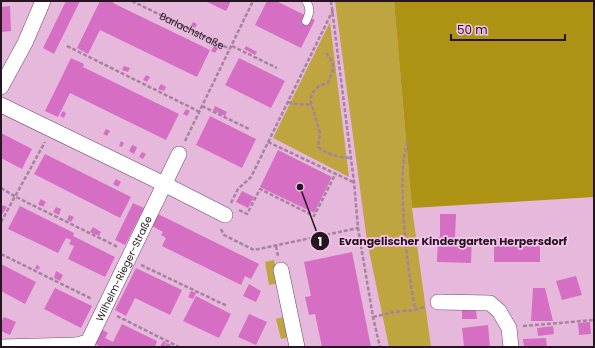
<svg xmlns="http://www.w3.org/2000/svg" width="595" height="348" viewBox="0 0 595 348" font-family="Poppins,sans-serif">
	<rect width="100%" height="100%" fill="#e6b9dc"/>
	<!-- green -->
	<path fill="#bfa53f" d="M335,1H394L412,208L431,347H389L367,241Z
		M330,22L349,177L273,138Z
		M274,260L279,283L269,285L265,262Z
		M287,316L291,337L281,339L276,319Z"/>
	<!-- forest -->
	<path fill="#ae9214" d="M394,1H594V197L412,208Z"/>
	<!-- building -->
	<path fill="#d66fc4" d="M66,1H80L54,54L43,48Z
		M100,1H114L113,3L210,50L197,77L100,30L88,54L77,48Z
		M205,1H231L226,11Z
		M267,1H276L315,20L301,48L255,25Z
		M10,6L11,31L1,32V7Z
		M193,22L197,24L195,28L191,26Z
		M214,46L218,48L215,53L211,51Z
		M246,46L257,52L255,55L244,49Z
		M71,58L84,64L83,67L179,114L166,140L70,93L58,117L45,111Z
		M239,58L285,81L271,108L225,85Z
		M124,66L130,68L128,72L122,70Z
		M146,75L150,77L147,82L143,80Z
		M161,84L166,87L164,91L158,89Z
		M215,106L227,112L225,116L213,110Z
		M186,109L190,111L187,116L183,114Z
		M63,111L66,113L64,118L60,116Z
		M210,116L256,139L242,168L196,145Z
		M106,129L110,131L107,136L103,134Z
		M1,133L32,149L22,169L1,158Z
		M121,141L124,143L122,147L119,146Z
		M132,145L137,147L134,154L129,151Z
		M278,150L332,177L314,213L260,187Z
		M142,152L146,154L143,159L139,157Z
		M45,154L131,197L120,218L34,174Z
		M116,179L121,182L118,187L113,184Z
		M242,191L254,197L248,208L236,202Z
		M41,199L46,202L43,207L38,204Z
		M133,203L144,208L125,245L115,240Z
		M3,205L7,207L1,216V208Z
		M20,206L74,233L73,236L115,257L105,277L68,259L74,246L69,244L71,240L66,238L58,253L8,229Z
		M56,207L61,209L59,215L53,212Z
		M158,214L259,264L251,279L245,276L241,285L162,246L166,238L161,235L163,232L152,226Z
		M440,214H456L455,238H472L471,263L437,262L438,237H440Z
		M69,215L74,217L71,222L67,220Z
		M93,227L101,232L99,236L90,232Z
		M494,238H540V262H494Z
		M352,252L371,347H322L315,314L309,315L305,297L311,296L304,262Z
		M1,264L36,282L25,304L1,291Z
		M37,265L40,267L38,270L35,268Z
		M136,268L182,290L170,315L135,298L126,316L115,310Z
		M56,271L63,275L60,281L54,278Z
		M576,276L582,295L562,300L556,281Z
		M249,284L261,291L256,302L243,296Z
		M55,288L92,306L81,328L44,309Z
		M533,288H545L553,321H531Z
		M191,291L196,293L193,299L188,297Z
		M196,296L231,314L219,338L183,321Z
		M462,310H476L477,319H462Z
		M249,314L267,322L256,345L238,337Z
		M4,317L16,322L10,335L1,331V322Z
		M590,322L591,334L579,335L578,323Z
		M122,324L157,341L155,347H101L94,343L101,329L108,333L105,338L113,342Z
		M488,325L490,347H464L462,328Z
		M553,326L554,334L538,336L537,328Z
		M546,338L547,347H524L523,339Z
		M163,341L166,343L164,347H160Z
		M167,343L171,345L170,347L165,346Z"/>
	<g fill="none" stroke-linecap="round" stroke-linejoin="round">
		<!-- service casing -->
		<g stroke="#6f4867" stroke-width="9">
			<path id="service" d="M306,1C311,8 310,13 306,21"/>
		</g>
		<!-- minor casing -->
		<g stroke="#6f4867" stroke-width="16">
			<g id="minor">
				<path d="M1,87L25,43L43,1"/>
				<path d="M1,105L164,184L225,215"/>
				<path d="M281,270L297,347"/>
				<path d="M438,302L490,303L499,311L509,328L511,347"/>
				<path id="s2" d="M77,345L88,342L179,154"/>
				<path d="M1,347L77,345L79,347"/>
			</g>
		</g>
		<!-- path -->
		<g stroke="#a5829d" stroke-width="2.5" stroke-dasharray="4 2" stroke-linecap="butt">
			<path id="s1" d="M132,1L230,49"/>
			<path d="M331,1L354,182L358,228L373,317L380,347"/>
			<path d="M67,46L200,112"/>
			<path d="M232,46L277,68"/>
			<path d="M326,53C337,65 333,69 328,83L319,86L313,92L310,99L320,133L318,147C328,155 338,157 351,158"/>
			<path d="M288,102L296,104L312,105"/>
			<path d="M202,106L249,129"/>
			<path d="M185,141L253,1"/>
			<path d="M268,142L353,182"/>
			<path d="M407,142C402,162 402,182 403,203C404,239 409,274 415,310"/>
			<path d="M1,188L16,197L118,247"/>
			<path d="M231,203L238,189L251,177L333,10"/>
			<path d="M239,210L247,214L260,189L314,216L336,173"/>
			<path d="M1,222L45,142"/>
			<path d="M221,229L224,235L254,250L358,228"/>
			<path d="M276,246L278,256"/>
			<path d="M1,254L92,299"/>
			<path d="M141,265L227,306"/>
			<path d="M117,316L179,347"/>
			<path d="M373,317L394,312L415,310L424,307"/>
			<path d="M523,326L594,320"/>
		</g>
		<!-- service -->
		<use href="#service" stroke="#fff" stroke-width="8"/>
		<!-- minor -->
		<use href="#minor" stroke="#fff" stroke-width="15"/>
	</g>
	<g text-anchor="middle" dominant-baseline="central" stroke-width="3.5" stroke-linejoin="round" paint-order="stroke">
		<!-- street labels -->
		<g font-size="10" fill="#251421" stroke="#f4c5e9">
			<text stroke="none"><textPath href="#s1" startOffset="67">Barlachstraße</textPath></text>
			<text stroke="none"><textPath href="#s2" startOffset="93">Wilhelm-Rieger-Straße</textPath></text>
		</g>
	</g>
	<!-- callouts -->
	<path fill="none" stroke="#251421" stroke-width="1.5" d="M300 187L320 241"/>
	<g fill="#251421" stroke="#f4c5e9" stroke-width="1.5">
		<circle cx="300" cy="187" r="4"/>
		<circle cx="320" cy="241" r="10"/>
	</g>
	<g font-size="12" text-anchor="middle" font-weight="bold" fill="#fff">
		<text x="320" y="246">1</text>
	</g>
	<g font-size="11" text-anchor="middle" font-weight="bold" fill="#251421" stroke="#f4c5e9" stroke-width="3.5" stroke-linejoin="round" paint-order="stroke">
		<text x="453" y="245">Evangelischer Kindergarten Herpersdorf</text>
	</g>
	<!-- border -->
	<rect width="595" height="348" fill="none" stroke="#251421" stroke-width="4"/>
	<!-- scale -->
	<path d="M451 34v6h114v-6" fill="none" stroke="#251421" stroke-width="2"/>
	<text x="457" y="34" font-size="12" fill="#251421" stroke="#f4c5e9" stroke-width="3" paint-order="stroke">50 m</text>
</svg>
